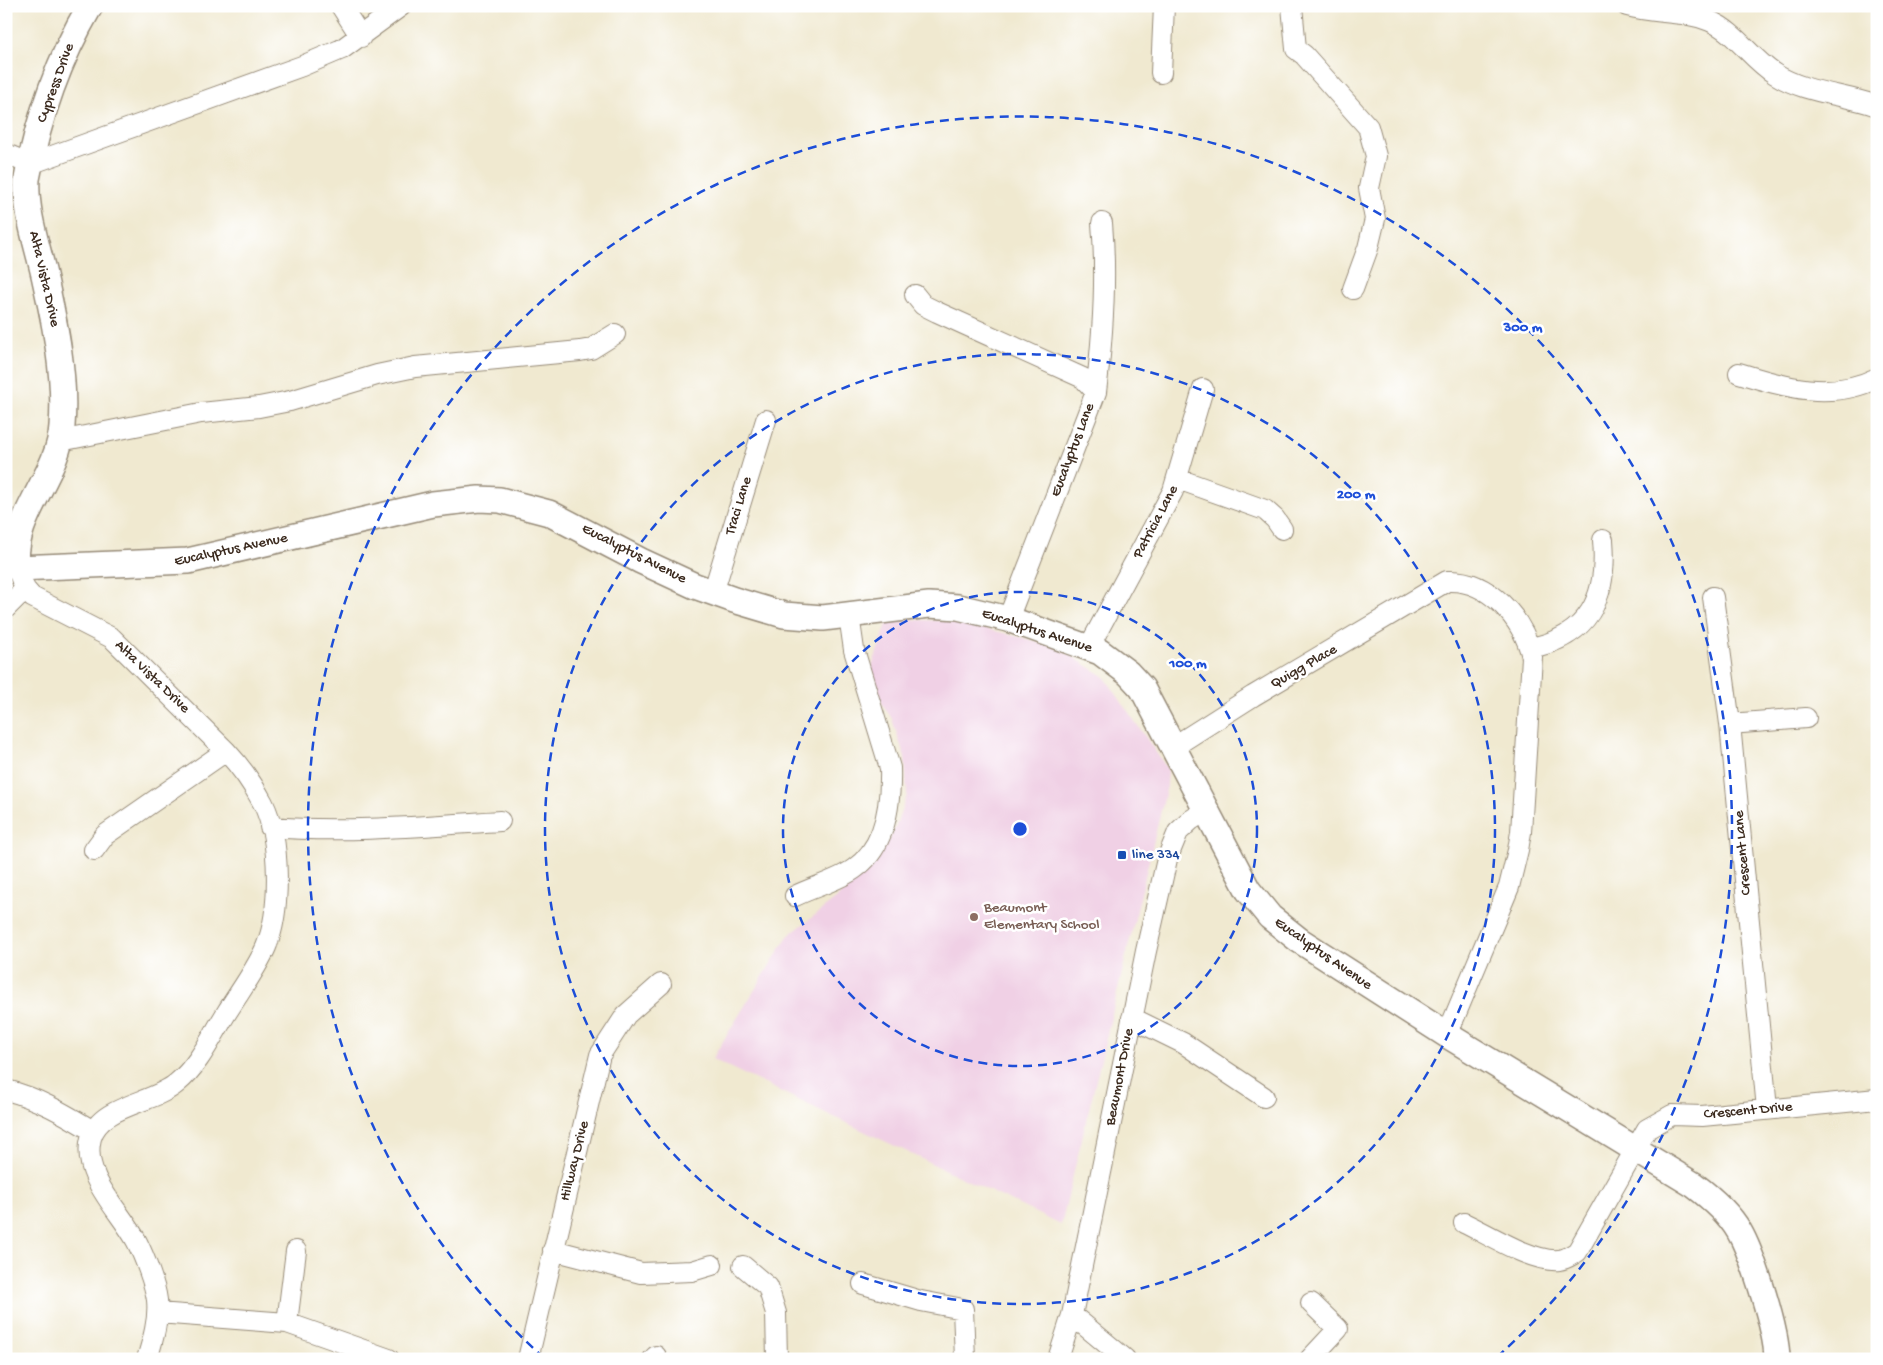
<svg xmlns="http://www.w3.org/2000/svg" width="1883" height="1365" viewBox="0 0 1883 1365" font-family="'Gochi Hand',sans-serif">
	<rect width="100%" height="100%" fill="#fff"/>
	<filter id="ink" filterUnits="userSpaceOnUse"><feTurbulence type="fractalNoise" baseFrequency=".02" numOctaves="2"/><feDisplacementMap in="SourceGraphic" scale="10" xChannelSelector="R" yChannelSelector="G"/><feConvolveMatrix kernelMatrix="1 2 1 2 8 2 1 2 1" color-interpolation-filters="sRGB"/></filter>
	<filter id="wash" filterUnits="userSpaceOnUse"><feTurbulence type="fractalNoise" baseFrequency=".0096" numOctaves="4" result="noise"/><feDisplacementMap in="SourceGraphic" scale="20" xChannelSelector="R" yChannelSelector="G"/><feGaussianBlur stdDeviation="1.12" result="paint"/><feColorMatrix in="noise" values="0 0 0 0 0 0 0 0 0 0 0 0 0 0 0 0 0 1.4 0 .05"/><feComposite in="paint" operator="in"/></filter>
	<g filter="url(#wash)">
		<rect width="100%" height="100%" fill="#f0e9d0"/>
		<!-- built -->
		<path fill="#f0d0e5" d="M889,619L956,621L1055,646L1104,676L1168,770L1167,786L1061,1225L712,1059L788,936L837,898L875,859L894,831L907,795L905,758L892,719L867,680Z"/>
	</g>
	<g filter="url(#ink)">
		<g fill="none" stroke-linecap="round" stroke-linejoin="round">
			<!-- minor casing -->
			<g stroke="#968a77" stroke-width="22">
				<path id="minor" d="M341,6L361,37
					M1292,6L1296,49L1304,55L1368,127L1376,156L1369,188L1375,219L1368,248L1353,289
					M1627,6C1654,14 1683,10 1710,21C1736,32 1751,59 1775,74C1805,93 1843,94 1877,106
					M1161,73L1164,6
					M6,154L30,164L302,66L342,49L401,6
					M915,295L923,305L937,312L1083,378L1096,392L1008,619
					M1739,373C1785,387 1831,401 1877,378
					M1096,392C1103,336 1107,280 1102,223
					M60,441L201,413L259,407L290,401L377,375L415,367L580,351L591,349L615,334
					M1178,479L1265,510L1275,519L1282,529
					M6,568H17L25,589L32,597L112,638L226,751C240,766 253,784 263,803C281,839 281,911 266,947C256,970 240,991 227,1012C212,1036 199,1065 177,1083C153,1104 100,1105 91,1138C81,1177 121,1211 137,1242C144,1256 155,1284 157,1300C159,1319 153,1340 147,1359
					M713,593L766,420
					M1713,597L1730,724L1767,1109
					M6,608L25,589
					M1089,647L1173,491L1203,389
					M1530,648C1589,637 1608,597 1603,540
					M1730,724L1806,718
					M1173,747L1253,696L1447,581C1489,579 1523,619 1532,657L1521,832L1518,850L1509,887L1447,1035
					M270,827C347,833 423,826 500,821
					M94,850L105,835L226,751
					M795,896C813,887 837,881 854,869C886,847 891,803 890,768L854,650L849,615
					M1132,1018L1183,1043L1264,1097
					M6,1090C38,1098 65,1114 93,1131
					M1464,1223C1488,1234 1533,1263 1559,1260C1567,1259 1571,1255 1577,1252L1647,1129L1672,1115L1702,1116L1877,1099
					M553,1250L641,1273L692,1271L712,1265
					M743,1266L768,1287L776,1313L777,1359
					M863,1284L921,1301L963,1309L965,1359
					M158,1313L287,1323L389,1359
					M1072,1315L1125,1359
					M287,1323L296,1251
					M528,1359L600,1055L626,1015L661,984
					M653,1359L656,1356
					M1058,1359L1072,1315L1146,951L1167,859L1178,832L1191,820L1207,810
					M1310,1359L1338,1329L1311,1303"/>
			</g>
			<!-- major casing -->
			<g stroke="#968a77" stroke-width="28">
				<path id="major" d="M90,6C59,59 38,119 27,179C25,211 37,244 44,275C55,324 66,376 62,426C59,477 10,516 17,568L188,561L433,504L479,499L500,500L549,513L641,561L695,586L734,600L784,615L823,618L929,605L958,607L1008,619L1100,652L1128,673L1142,688L1248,890L1270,917L1299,940L1447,1035L1694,1185C1710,1197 1729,1213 1739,1231C1753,1255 1777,1332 1777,1359"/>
			</g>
			<!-- minor -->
			<use href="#minor" stroke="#fff" stroke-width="20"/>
			<!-- major -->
			<use href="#major" stroke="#fff" stroke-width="25"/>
		</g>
	</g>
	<!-- distance rings -->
	<g fill="none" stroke="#1d4ed8" stroke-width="2.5" stroke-dasharray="9 6">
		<circle cx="1020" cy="829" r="237"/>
		<circle cx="1020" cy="829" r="475"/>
		<path d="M544 1358A712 712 0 1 1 1496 1358"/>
	</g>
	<!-- markers -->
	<rect fill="#1a4fb4" stroke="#fff" stroke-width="2" x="1117" y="850" width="10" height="10" rx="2.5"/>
	<circle fill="#8d6e63" stroke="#fff" stroke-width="2" cx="974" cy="917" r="5"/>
	<g text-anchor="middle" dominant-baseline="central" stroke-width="5" stroke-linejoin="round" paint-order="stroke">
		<!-- street labels -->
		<g font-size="15" fill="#3b2a1e" stroke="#fff">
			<text transform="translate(56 83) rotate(-70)">Cypress Drive</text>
			<text transform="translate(44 279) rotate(77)">Alta Vista Drive</text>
			<text transform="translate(1073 450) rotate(-69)">Eucalyptus Lane</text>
			<text transform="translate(739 506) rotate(-73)">Traci Lane</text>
			<text transform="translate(1156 522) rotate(-62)">Patricia Lane</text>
			<text transform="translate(231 550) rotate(-12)">Eucalyptus Avenue</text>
			<text transform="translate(634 554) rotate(27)">Eucalyptus Avenue</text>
			<text transform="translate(1037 631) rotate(18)">Eucalyptus Avenue</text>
			<text transform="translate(1304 667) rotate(-30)">Quigg Place</text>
			<text transform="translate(152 677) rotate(44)">Alta Vista Drive</text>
			<text transform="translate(1743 853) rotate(-95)">Crescent Lane</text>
			<text transform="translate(1323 954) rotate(35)">Eucalyptus Avenue</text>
			<text transform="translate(1120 1077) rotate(-79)">Beaumont Drive</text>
			<text transform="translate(1748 1111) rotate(-5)">Crescent Drive</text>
			<text transform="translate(575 1161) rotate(-76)">Hillway Drive</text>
		</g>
		<!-- transit labels -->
		<g font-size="15" fill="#164399" stroke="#fff" text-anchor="start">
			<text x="1132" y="855">line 334</text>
		</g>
		<!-- education labels -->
		<g font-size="15" fill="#785e54" stroke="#fff" text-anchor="start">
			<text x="984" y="908">Beaumont<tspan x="984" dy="17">Elementary School</tspan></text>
		</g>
	</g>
	<circle cx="1020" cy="829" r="8" fill="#1d4ed8" stroke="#fff" stroke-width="2.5"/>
	<g font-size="15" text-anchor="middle" font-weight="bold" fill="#1d4ed8" stroke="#fff" stroke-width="5" stroke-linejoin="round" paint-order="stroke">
		<text x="1523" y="331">300 m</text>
		<text x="1356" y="498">200 m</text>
		<text x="1188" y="667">100 m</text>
	</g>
	<!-- margin -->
	<rect width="1883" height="1365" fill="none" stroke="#fff" stroke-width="25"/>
</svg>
